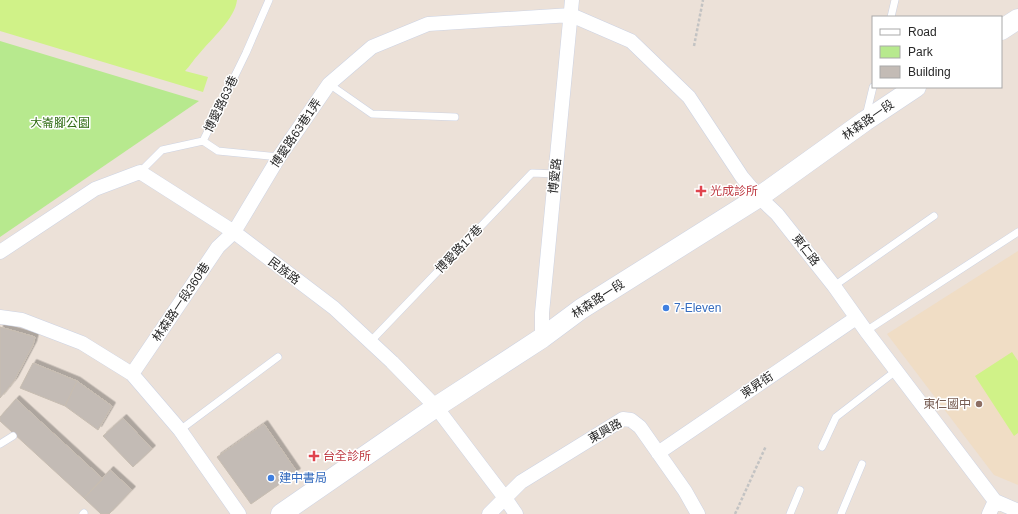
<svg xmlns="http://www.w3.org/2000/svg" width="1018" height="514" viewBox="0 0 1018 514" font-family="Arial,'Noto Sans TC',sans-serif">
	<defs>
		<filter id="shadow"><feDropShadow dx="3.5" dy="-3.5" stdDeviation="0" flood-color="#0004"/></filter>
	</defs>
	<rect width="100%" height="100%" fill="#ece1d8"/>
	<!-- education -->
	<path fill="#f0ddc5" d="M1018,251V485L994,475L887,334Z"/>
	<!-- green -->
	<path fill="#b7e98e" d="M0,41L199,101L0,237Z"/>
	<!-- pitch -->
	<path fill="#d0f288" d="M0,0H237C235,19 211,39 199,54C194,59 190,66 185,71L208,77L203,92L0,31Z
		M1012,352L1018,361V433L1014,436L975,376Z"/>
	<!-- building -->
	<path fill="#c3bbb5" stroke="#c7bdb1" filter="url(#shadow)" d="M0,327L35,337L33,345L14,381L0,398Z
		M33,363L77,381L65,406L20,388Z
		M77,381L112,406L98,430L65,406Z
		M16,399L103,479L84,498L0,421V417Z
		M123,418L152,449L133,467L103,436Z
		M264,424L297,472L251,504L217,457Z
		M110,470L132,490L109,514H101L84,498Z"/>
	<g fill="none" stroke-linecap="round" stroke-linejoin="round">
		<!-- service casing -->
		<g stroke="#cdd3e3" stroke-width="8">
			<path id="service" d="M891,17L895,0
				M329,84L372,114L455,117
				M866,116L873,87
				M203,141L218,151L279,157
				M140,172L162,150L203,141L246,53L269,0
				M834,286L934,216
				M866,331L1018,232
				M370,342L532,173L556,174
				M180,430L278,357
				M0,444L13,436
				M822,447L836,417L897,370
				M83,514L84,513
				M790,514L800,490
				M841,514L862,464"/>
		</g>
		<!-- minor casing -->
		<g stroke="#cdd3e3" stroke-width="15">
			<path id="minor" d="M0,252L95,189L140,172L234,232L334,308L392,362L436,407L505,498L516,514
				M0,317L22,320L82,343L132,374L180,430L239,514
				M542,338V313L572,0
				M132,374L218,247L234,232L279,157L329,84L372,47L428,24L571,15L631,41L689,97L742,177L759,197L777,214L834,286L866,331L995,501L1018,511
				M658,453L856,318
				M489,514L521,482L623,419L631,420L640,427L685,491L698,514
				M989,514L995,501"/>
		</g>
		<!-- secondary casing -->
		<g stroke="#cdd3e3" stroke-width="21">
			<path id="secondary" d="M1001,30L1018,19
				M281,514L436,407L542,338L581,309L759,197L865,121L916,87"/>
		</g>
		<!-- path -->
		<path stroke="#c3c3c3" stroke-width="2.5" stroke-dasharray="3 2" stroke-linecap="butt" d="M694,46L703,0
			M735,514L766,446"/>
		<!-- service -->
		<use href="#service" stroke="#fff" stroke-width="7"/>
		<!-- minor -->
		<use href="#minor" stroke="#fff" stroke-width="14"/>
		<!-- secondary -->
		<use href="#secondary" stroke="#fff" stroke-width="20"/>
	</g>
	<!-- markers -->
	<g fill="#e0444e" stroke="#fff" stroke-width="1.5">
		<path d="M699 185h4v4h4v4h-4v4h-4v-4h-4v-4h4z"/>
		<path d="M312 450h4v4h4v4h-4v4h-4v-4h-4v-4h4z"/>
	</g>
	<g fill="#3f7fe0" stroke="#fff" stroke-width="1.5">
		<circle cx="666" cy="308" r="4"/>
		<circle cx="271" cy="478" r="4"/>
	</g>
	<circle fill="#8d6e63" stroke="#fff" stroke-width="1.5" cx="979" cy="404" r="4"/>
	<g text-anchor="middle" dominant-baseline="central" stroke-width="3" stroke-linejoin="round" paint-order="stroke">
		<!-- street labels -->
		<g font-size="12" fill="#282828" stroke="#fff">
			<text transform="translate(221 104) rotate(-64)">博愛路63巷</text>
			<text transform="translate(868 120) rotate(-35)">林森路一段</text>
			<text transform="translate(296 133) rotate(-56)">博愛路63巷1弄</text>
			<text transform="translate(555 176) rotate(-84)">博愛路</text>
			<text transform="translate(459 249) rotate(-46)">博愛路17巷</text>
			<text transform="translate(806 250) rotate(52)">東仁路</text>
			<text transform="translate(284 271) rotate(37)">民族路</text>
			<text transform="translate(598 299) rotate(-33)">林森路一段</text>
			<text transform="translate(181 302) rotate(-56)">林森路一段360巷</text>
			<text transform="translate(757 385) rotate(-34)">東昇街</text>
			<text transform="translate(605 431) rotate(-29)">東興路</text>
		</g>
		<!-- park labels -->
		<g font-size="12" fill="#2e6a12" stroke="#fff">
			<text x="60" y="123">大崙腳公園</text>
		</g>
		<!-- health labels -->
		<g font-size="12" fill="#be3a42" stroke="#fff" text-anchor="start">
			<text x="710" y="191">光成診所</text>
			<text x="323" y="456">台全診所</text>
		</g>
		<!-- shop labels -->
		<g font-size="12" fill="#366cbe" stroke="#fff" text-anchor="start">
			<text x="674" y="308">7-Eleven</text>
			<text x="279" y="478">建中書局</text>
		</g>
		<!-- education labels -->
		<g font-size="12" fill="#785e54" stroke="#fff" text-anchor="end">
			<text x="971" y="404">東仁國中</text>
		</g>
	</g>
	<!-- legend -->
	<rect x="872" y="16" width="130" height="72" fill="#ffffff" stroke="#a9a9a9"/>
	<rect x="880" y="29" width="20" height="6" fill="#ffffff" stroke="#a9a9a9"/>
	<text x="908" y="36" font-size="12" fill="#282828">Road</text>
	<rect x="880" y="46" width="20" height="12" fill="#b7e98e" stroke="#a9a9a9"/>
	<text x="908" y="56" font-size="12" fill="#282828">Park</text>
	<rect x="880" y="66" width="20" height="12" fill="#c3bbb5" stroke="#a9a9a9"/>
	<text x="908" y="76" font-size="12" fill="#282828">Building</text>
</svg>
